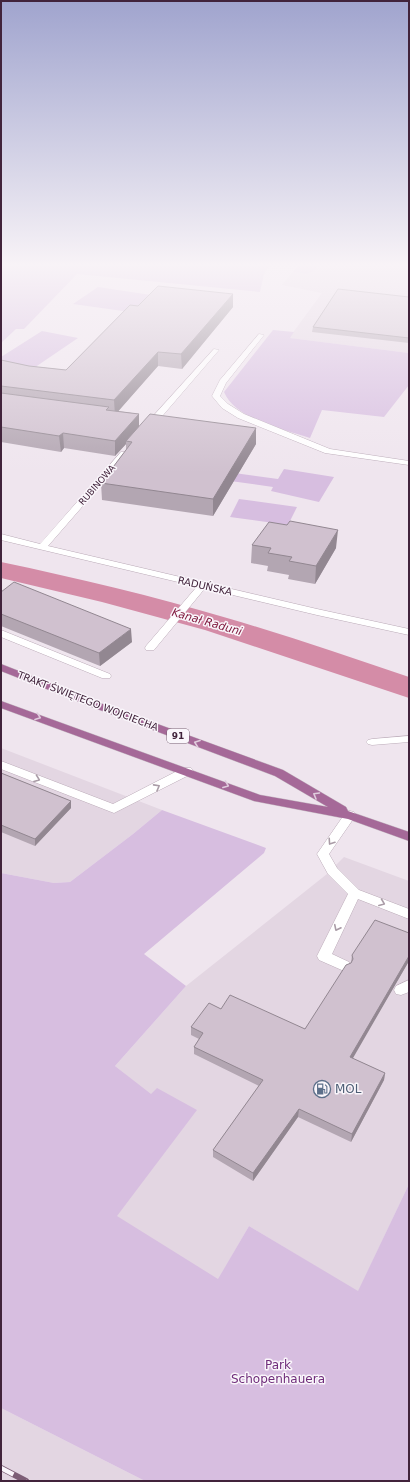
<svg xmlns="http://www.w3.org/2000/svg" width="410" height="1482" viewBox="0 0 410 1482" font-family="'DejaVu Sans',sans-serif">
	<rect width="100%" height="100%" fill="#efe5ee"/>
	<!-- built -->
	<path fill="#e3d6e2" d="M316,265L370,267L378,265H409V353L289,338L322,293L282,285L293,272L307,274Z
		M1,748L162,810L133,834L70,882L54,883L1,873Z
		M344,857L409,881V1184L358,1292L249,1226L218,1280L116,1216L196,1110L151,1095L115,1066L186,986L327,874Z
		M1,1408L145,1481H1Z"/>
	<!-- green -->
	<path fill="#d7bee0" d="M1,265H270L264,274L260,292L77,274L24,329H16L1,343Z
		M298,265H378L370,267L317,265V269L307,274L293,272Z
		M98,287L151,295L130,312L73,304Z
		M273,330L294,332L290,338L409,353V385L384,417L322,410L310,438C283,429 236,420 224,392Z
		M42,331L78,338L31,370L1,363V357Z
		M284,469L334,477L319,502L271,491L273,487L223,480L227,472L278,479Z
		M239,499L297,507L288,525L230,517Z
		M162,810L266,848L264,853L144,954L186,986L115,1066L151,1094L157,1088L197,1110L117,1216L218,1279L249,1226L358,1291L409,1184V1481H145L1,1408V873L54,883L70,882L133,834Z"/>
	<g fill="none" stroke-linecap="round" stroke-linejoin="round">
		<!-- canal -->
		<path fill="#d48ca7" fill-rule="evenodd" d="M1,562C77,578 153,596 227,618C289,636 349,657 409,677V698L205,630L102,602L1,578Z"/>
		<!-- service casing -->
		<g stroke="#bbabb8" stroke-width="1">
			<path id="service" d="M259,334L264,335L226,383L220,396L228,404L244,414L330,449L409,461V465L325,453L238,418L222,408L212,396L220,380Z
				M203,582L208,585L206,587L154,650H146L145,648L146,646L200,583Z
				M1,630L110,674L111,676L110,678H102L1,637Z
				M409,736V742L372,745L368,744L366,742L368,740L372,739Z
				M1,761L113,804L183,768H191L193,771L191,774L114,813L1,769Z
				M350,811L354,812L356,815L329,854L337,868L359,890L409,909V919L358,899L332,954L349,962L351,966L349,970L344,971L319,960L317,956L348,894L328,874L317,854L346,812Z
				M409,980V992L401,995L396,994L394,990L396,986Z"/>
		</g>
		<!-- minor casing -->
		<g stroke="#bbabb8" stroke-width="1">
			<path id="minor" d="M214,349L219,350L152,428H146V424Z
				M121,452H124L128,454L48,546L317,609L409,629V635L317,615L1,540V534L40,544Z"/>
		</g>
		<!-- primary casing -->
		<g stroke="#cac1c8" stroke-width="1">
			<path id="primary" d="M1,664L100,703L283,770L346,807L348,811L409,832V841L348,819L254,801L1,708V701L260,795L328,807L275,776L92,707L1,671Z"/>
		</g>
		<!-- service -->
		<use href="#service" fill="#fff" fill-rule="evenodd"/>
		<!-- minor -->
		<use href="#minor" fill="#fff" fill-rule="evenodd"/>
		<!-- primary -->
		<use href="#primary" fill="#a56998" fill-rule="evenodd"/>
		<!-- rail casing -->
		<g stroke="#7d5e76" stroke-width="6">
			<path id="rail" d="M1,1468L26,1481"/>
		</g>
		<!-- rail -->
		<use href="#rail" stroke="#faf6fb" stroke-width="4.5" stroke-dasharray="14" stroke-linecap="butt"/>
	</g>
	<!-- wall -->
	<path fill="#b3a6b2" d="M233,294V307L182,369L158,366L118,411L139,414V427L256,428V444L213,516L102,500L101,483L126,450V444L115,456L64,448L61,452L1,442V360L29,366L66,370L138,306Z
		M409,297V343L312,332L313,327Z
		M287,525L336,548L315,584L288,579L289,575L267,571L268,566L251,563L252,545Z
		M1,592L132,642L100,666L1,626Z
		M1,773L71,801V808L35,846L1,832Z
		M352,955L409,961L352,1058L385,1073L384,1080L351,1142L298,1117L253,1181L213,1157V1150L259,1086L194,1054V1047L199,1039L191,1035V1027L221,1009L305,1029L351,963Z"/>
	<!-- shaded-wall -->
	<path fill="#928791" d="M233,294V307L182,369L181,354Z
		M158,352V366L115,415L114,400Z
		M139,414V429L126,441V444L115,456V441Z
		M256,428V444L213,516V499Z
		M63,433L64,448L61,452L59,436Z
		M338,530L336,548L315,584L316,566Z
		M131,629L132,642L100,666L99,653Z
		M71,801V808L35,846V839Z
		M409,956V961L349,1065L350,1057Z
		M385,1073L384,1080L351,1142L352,1134Z
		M299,1109L298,1117L253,1181V1173Z"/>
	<!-- building -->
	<path fill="#d0c1cf" stroke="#928791" d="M158,286L233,294L181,354L158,352L114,400L1,386V360L29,366L66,370L130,305L138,306Z
		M338,289L409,297V338L313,327Z
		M1,393L109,407L106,410L139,414L115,441L63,433L59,436L1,427Z
		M150,414L256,428L213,499L101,483L132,442L126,441Z
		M290,521L338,530L316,566L289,561L292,557L268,553L271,548L252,545L269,522L287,525Z
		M14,582L131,629L99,653L1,614V592Z
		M1,773L71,801L35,839L1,825Z
		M375,920L409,933V956L350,1057L385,1073L352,1134L299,1109L253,1173L213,1150L263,1080L194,1047L203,1033L191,1027L209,1003L221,1009L230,995L305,1029L346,965L351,963L353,959L352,955Z"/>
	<!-- one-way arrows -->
	<defs><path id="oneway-chevron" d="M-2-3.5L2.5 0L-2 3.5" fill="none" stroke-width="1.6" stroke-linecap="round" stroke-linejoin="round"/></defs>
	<g stroke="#e0ccdd">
		<use href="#oneway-chevron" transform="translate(38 717) rotate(20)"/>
		<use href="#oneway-chevron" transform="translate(197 743) rotate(-160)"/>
		<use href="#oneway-chevron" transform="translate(226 785) rotate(21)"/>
		<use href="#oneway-chevron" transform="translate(316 795) rotate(-150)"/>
	</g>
	<g stroke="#aa9ca7">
		<use href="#oneway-chevron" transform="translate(37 779) rotate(21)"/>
		<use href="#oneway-chevron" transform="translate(157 787) rotate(-29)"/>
		<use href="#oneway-chevron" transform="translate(331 842) rotate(124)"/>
		<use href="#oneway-chevron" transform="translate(382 903) rotate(22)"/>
		<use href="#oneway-chevron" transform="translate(337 928) rotate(116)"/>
	</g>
	<!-- sky -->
	<linearGradient id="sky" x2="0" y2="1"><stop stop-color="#a0a4ce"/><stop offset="0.56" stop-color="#f8f3f7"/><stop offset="1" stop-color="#f8f3f7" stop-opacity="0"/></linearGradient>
	<rect width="410" height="473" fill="url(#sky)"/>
	<!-- icons -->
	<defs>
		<g id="fuel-ring" transform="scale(0.9)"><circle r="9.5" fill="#faf6fb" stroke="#5c6f8a" stroke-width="1.5"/><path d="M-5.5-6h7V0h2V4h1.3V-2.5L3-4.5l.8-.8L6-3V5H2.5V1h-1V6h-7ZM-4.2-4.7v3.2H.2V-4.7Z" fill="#5c6f8a"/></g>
	</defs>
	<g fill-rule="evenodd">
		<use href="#fuel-ring" x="322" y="1089"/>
	</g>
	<g text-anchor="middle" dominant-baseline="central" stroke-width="3" stroke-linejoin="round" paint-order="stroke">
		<!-- far-street labels -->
		<g font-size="9" fill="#41233b" stroke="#faf6fb">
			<text transform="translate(97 485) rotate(-49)">RUBINOWA</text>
		</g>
		<!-- shield labels -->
		<rect fill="#faf6fb" stroke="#786275" stroke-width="1" x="167" y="729" width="22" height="14" rx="3"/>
		<g font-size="9" font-weight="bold" fill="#41233b">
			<text x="178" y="736">91</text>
		</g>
		<!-- street labels -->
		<g font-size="10" fill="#41233b" stroke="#faf6fb">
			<text transform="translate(205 586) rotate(13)">RADUŃSKA</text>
			<text transform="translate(88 701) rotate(21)">TRAKT ŚWIĘTEGO WOJCIECHA</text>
		</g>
		<!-- water labels -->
		<g font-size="11" font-style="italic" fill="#801b3f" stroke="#faf6fb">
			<text transform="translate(207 622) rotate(16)">Kanał Raduni</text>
		</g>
		<!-- near-service labels -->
		<g font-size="12" fill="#4e5e75" stroke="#faf6fb" text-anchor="start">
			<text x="335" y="1089">MOL</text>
		</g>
		<!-- near-park labels -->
		<g font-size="12" fill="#6f2c7a" stroke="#faf6fb">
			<text x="278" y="1365">Park<tspan x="278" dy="14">Schopenhauera</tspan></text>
		</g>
	</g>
	<!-- border -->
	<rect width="410" height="1482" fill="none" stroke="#41233b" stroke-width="4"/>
</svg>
